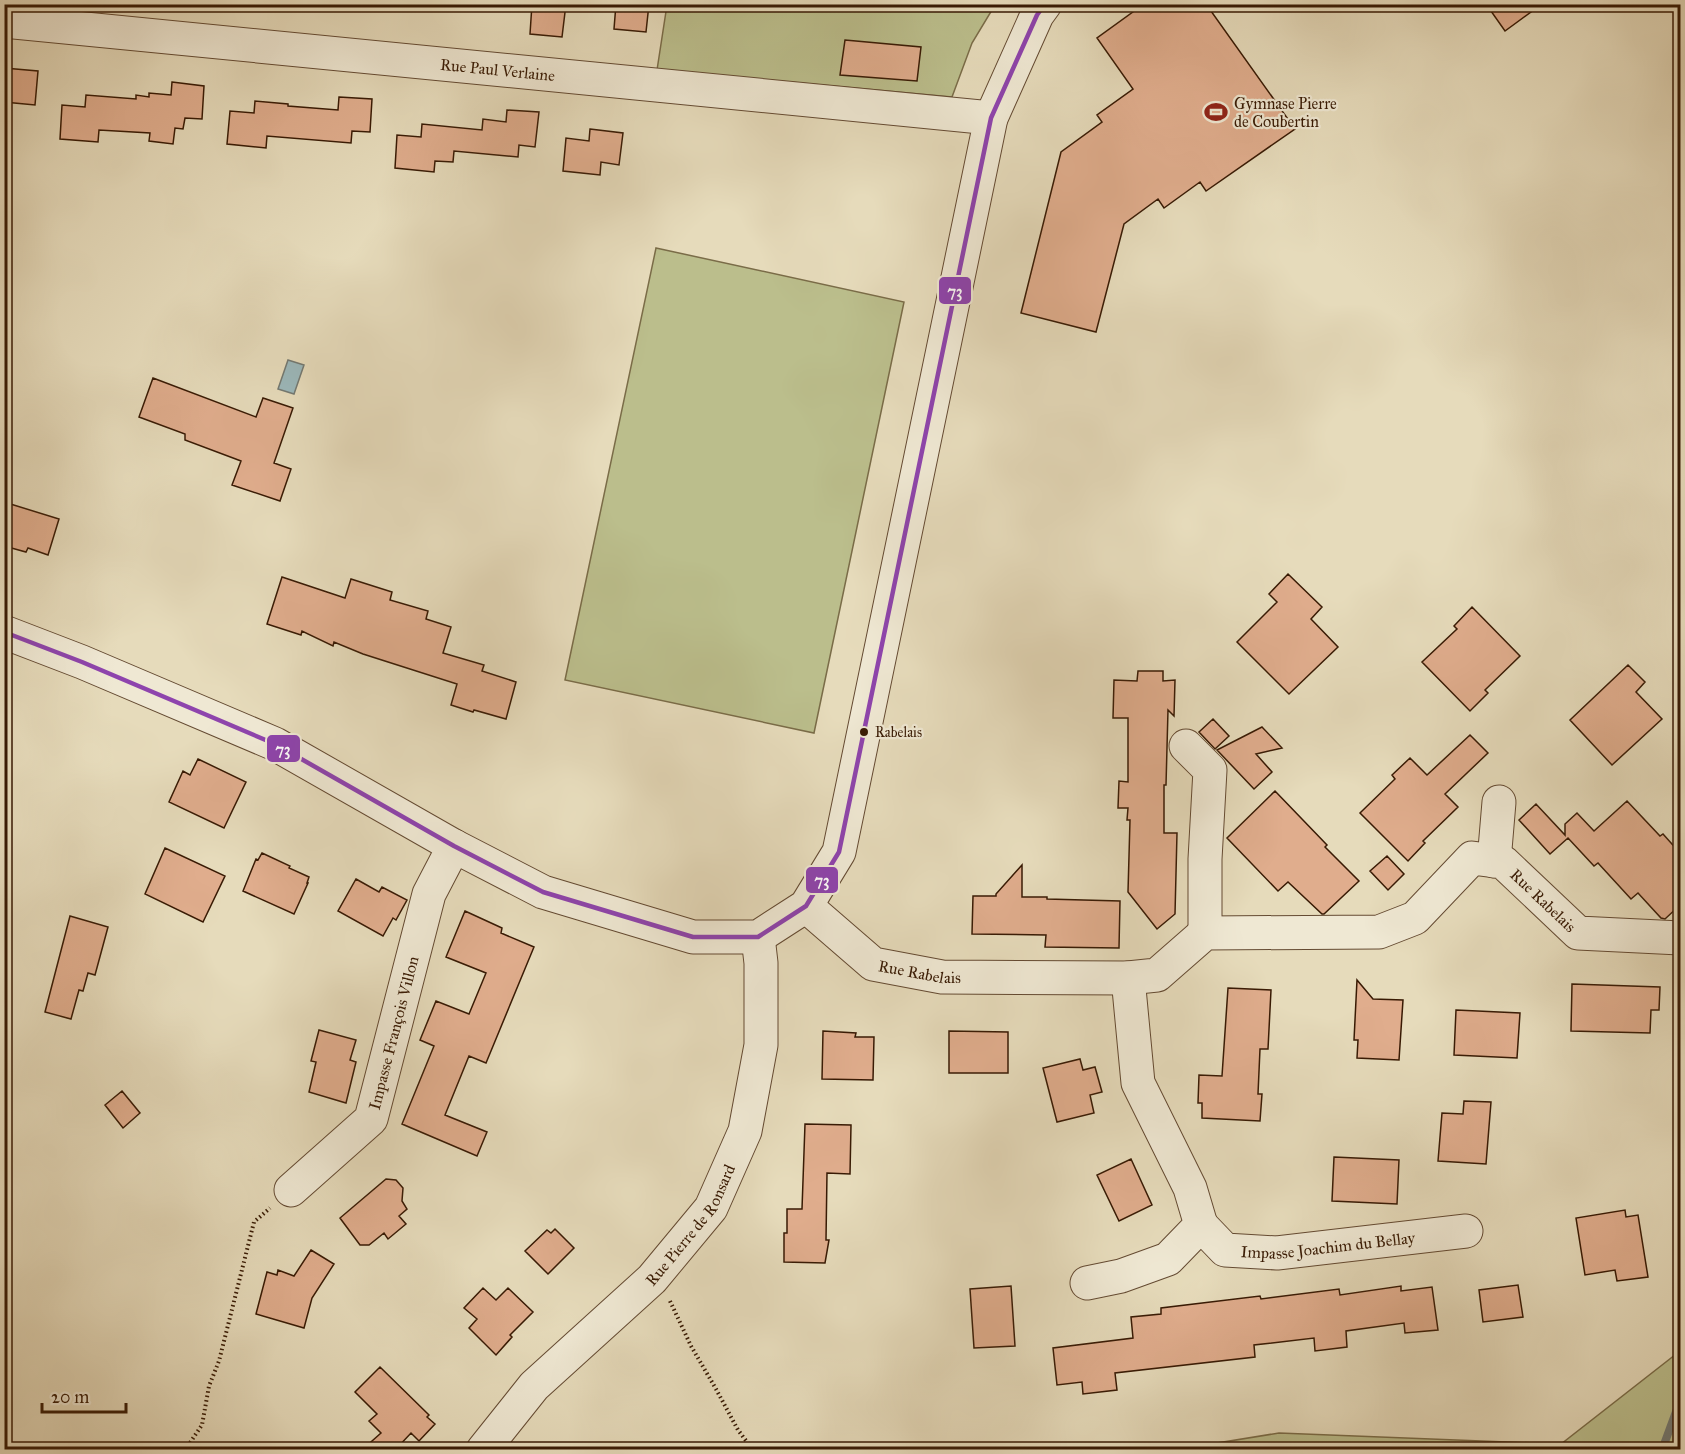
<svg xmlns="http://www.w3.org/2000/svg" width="1685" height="1454" viewBox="0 0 1685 1454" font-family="'IM FELL Great Primer',serif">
	<rect width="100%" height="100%" fill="#e6dbbb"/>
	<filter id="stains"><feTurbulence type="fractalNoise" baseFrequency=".00333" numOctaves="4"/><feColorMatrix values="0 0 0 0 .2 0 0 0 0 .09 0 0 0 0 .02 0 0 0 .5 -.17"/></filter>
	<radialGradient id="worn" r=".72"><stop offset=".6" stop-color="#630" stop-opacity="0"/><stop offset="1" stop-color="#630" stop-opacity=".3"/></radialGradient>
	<!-- green -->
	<path fill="#bbbe8c" stroke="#7a6c48" stroke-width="1.5" d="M667,5H995L972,43L952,97L657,70Z
		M656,248L904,302L814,733L565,680Z
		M1680,1351V1449H1180L1279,1433L1561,1444Z"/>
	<!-- water -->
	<path fill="#9bb8bb" stroke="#737972" stroke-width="1.5" d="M288,360L304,365L294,394L278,389Z"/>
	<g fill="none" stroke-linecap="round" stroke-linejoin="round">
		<!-- stream -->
		<path stroke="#737972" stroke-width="8" d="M1662,1450L1680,1401"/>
	</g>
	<!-- building -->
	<path fill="#e0ad8d" stroke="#381a04" stroke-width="1.5" d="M532,4H566L562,37L530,34Z
		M616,4H649L646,32L614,29Z
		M1144,4H1206L1295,129L1206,191L1200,182L1164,208L1158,199L1124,224L1096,332L1021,313L1061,152L1102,122L1097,115L1133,89L1097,38Z
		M1486,4H1542L1505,31Z
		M845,40L921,47L917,81L840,75Z
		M4,68L38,71L35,105L4,102Z
		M172,82L204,86L202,119L185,118L183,129L175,128L173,144L149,141L150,133L99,130L98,142L60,139L62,105L85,107L86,95L136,99V95L149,97V93L171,95Z
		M339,97L372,99L370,132L352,131L351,143L267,136L266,148L227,144L230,111L254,113L255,101L288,104V106L338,110Z
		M507,110L539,112L535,147L519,145L518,157L454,151L453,162L435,161L434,172L395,168L397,135L421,137L422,124L482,130L483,119L506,122Z
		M590,129L623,133L619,165L601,162L600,175L563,171L566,138L589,141Z
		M153,378L256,417L263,398L293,408L274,463L291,469L280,501L232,485L241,461L185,440V434L139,417Z
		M4,502L59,519L48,555L28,548L26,552L4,546Z
		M1288,574L1322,607L1311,619L1338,647L1289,694L1237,642L1277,602L1269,594Z
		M282,577L345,598L351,579L392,592L390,600L428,611L426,619L451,627L443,653L484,665L482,671L516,682L506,719L474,710L473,712L451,705L457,684L363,654L334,642L333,646L302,631L301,635L267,624Z
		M1472,607L1520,656L1485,690L1488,693L1470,711L1422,662L1457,629L1454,626Z
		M1628,665L1645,682L1636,692L1662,719L1612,765L1570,720Z
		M1138,671H1163V681L1175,680L1174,716L1168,710L1166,785H1164V833H1177L1175,914L1157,929L1128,892L1130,820H1127L1128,808H1118L1119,781L1128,782V718H1113L1114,680L1137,681Z
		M1213,719L1229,736L1215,749L1199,732Z
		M1262,727L1282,748L1256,754L1272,772L1254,789L1217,750Z
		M1470,735L1488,753L1445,794L1458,807L1423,841L1425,843L1408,861L1360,813L1395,779L1392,775L1410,758L1427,775Z
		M198,759L246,782L224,828L169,802L183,771L190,775Z
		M1275,791L1327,845L1325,847L1359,881L1324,914H1322L1288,882L1278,891L1227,838Z
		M1627,801L1660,836L1663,834L1680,853V905L1665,919L1661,918L1638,893L1631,899L1598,863L1594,866L1568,838L1550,854L1519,820L1536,804L1565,835V824L1577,813L1594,831Z
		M165,848L225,876L203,922L145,894Z
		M262,853L290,866L289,868L309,877L307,883H308L294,914L243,891L256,859L258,860Z
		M1387,856L1404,874L1388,890L1370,871Z
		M1022,865V897H1047V899L1120,901L1119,948L1045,947L1046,935L972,934L973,896H996V894Z
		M356,879L379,892L382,887L407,900L396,920L393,918L383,936L338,911Z
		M465,911L502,928L501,933L534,947L486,1063L469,1056L445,1115L487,1132L477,1156L402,1124L434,1046L420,1040L436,1001L469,1014L486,973L446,957Z
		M70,916L108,927L95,975L88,973L83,991L79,990L71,1019L45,1012Z
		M1357,980L1373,999L1403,1000L1399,1060L1357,1058L1358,1040H1354Z
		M1572,984L1660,987L1659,1010H1651L1650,1033L1571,1031Z
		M1228,988L1271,990L1268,1049H1260L1258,1094H1262L1260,1121L1202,1118V1103H1198L1199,1075L1222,1076Z
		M1456,1010L1520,1013L1517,1058L1454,1055Z
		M319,1030L356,1040L350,1060L356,1062L346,1103L309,1092L316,1062L311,1061Z
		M823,1031L856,1033L855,1037H874L873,1080L822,1079Z
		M949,1031L1008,1032V1073H949Z
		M1080,1059L1083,1070L1095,1067L1102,1092L1090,1095L1094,1113L1057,1122L1043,1068Z
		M122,1091L140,1113L123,1128L105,1105Z
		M1464,1101L1491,1102L1486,1164L1438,1161L1442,1113L1463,1114Z
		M805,1124L851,1125L850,1174L827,1173L826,1240H829L825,1263L784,1262V1233H787V1209H802Z
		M1334,1157L1399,1160L1397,1204L1332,1201Z
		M1131,1159L1152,1205L1119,1221L1097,1175Z
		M386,1179L396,1180L403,1188L402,1201L407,1209L399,1216L406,1224L388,1239L384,1233L369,1245H360L340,1218Z
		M1625,1210L1626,1217L1638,1215L1648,1277L1617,1281L1615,1270L1585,1275L1576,1218Z
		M555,1229L574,1248L548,1274L525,1251L547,1230L551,1233Z
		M311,1250L334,1264L312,1298L304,1328L256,1314L267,1272L277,1275L278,1270L294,1276Z
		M1518,1285L1523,1317L1483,1322L1479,1290Z
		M1011,1286L1015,1346L974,1348L970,1289Z
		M1401,1286V1291L1432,1287L1438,1330L1405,1333L1404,1323L1346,1331L1347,1347L1315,1351L1314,1338L1254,1345L1255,1357L1115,1373L1117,1390L1083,1394L1082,1382L1057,1385L1053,1348L1133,1338L1131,1317L1161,1314V1308L1260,1296L1261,1299L1339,1289L1340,1295Z
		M483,1288L496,1300L508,1288L533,1312L510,1335L512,1337L496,1355L469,1328L477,1319L464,1308Z
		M380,1367L429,1415L427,1417L435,1424L419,1441L411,1433L396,1449H363L381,1433L369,1421L377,1414L355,1392Z"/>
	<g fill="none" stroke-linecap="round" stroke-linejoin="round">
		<!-- minor casing -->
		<g stroke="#644a32" stroke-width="35">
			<g id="minor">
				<path id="s1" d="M4,21L991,118"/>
				<path d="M4,632L82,662L275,744L454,846L543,892L693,937H758L806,906L839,852L991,118L1037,15L1045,4"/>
				<path d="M1186,746L1210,770L1205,859V933"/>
				<path d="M1494,861L1499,802"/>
				<path id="s2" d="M806,906L873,964L942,977L1128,978L1157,975L1205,933L1379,932L1415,918L1472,858L1503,862L1578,933L1680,938"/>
				<path id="s3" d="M291,1190L371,1119L429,894L454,846"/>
				<path id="s4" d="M1201,1225L1225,1250L1277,1253L1466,1231"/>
				<path d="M1087,1283L1121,1276L1168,1259L1201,1225L1190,1188L1138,1083L1128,978"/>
				<path id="s5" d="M483,1450L534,1386L652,1279L711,1208L745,1131L761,1045V963L758,937"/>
			</g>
		</g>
		<!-- path -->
		<path stroke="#381a04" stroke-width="4" stroke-dasharray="1.5 3" stroke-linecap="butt" d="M670,1301L691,1346L716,1389L738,1430L753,1450
			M185,1450L202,1425L209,1386L219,1361L254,1222L270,1208"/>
		<!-- minor -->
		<use href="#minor" stroke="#efe8d3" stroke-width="33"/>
		<!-- bus-1 casing -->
		<g stroke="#efe8d3" stroke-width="9">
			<path id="bus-1" d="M4,632L82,662L275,744L454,846L543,892L693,937H758L806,906L839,852L991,118L1037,15L1045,4"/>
		</g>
		<!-- bus-1 -->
		<use href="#bus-1" stroke="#8e44ad" stroke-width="4.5"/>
	</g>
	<!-- icons -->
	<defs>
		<g id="stadium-bare" transform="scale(1.8)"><path d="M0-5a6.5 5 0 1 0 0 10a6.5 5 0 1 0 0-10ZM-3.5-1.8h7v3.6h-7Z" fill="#8f2418" stroke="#efe8d3" stroke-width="2.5" paint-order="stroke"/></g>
	</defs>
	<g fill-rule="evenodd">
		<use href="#stadium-bare" x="1216" y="112"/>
	</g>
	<!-- markers -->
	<circle fill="#381a04" stroke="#efe8d3" stroke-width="2" cx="864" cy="732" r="5"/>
	<g text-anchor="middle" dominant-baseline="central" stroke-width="4.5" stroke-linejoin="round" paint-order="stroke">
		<!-- bus labels -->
		<g font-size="14" fill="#381a04" stroke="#efe8d3" text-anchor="start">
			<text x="875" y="732">Rabelais</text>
		</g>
		<!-- street labels -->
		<g font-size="16" fill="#381a04" stroke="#efe8d3">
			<text stroke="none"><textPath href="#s1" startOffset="496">Rue Paul Verlaine</textPath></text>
			<text stroke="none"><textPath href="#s2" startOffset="820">Rue Rabelais</textPath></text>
			<text stroke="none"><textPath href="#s2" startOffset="136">Rue Rabelais</textPath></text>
			<text stroke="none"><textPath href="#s3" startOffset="196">Impasse François Villon</textPath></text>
			<text stroke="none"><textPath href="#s5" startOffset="308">Rue Pierre de Ronsard</textPath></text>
			<text stroke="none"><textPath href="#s4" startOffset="138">Impasse Joachim du Bellay</textPath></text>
		</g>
		<!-- poi labels -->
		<g font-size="16" fill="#381a04" stroke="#efe8d3" text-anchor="start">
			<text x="1234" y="103">Gymnase Pierre<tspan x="1234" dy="18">de Coubertin</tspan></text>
		</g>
	</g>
	<g stroke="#efe8d3" stroke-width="2">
		<rect x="938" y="276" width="34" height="29" rx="6" fill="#8e44ad"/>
		<rect x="266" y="734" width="35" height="29" rx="6" fill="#8e44ad"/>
		<rect x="805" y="866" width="34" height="28" rx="6" fill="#8e44ad"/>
	</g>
	<g font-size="16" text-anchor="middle" font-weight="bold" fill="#fff">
		<text x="955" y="297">73</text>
		<text x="283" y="755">73</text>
		<text x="822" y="886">73</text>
	</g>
	<!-- margin -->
	<rect width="1685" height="1454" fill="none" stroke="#e6dbbb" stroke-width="24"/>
	<rect x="6" y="6" width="1673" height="1442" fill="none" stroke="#381a04" stroke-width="3"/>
	<rect x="12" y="12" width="1661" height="1430" fill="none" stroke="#381a04" stroke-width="1.5"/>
	<!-- scale -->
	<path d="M42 1403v9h84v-9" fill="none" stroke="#381a04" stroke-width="3"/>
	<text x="51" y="1403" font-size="18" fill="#381a04" stroke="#efe8d3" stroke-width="4.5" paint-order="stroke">20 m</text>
	<rect width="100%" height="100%" filter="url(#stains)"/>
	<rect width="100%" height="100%" fill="url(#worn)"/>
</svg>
